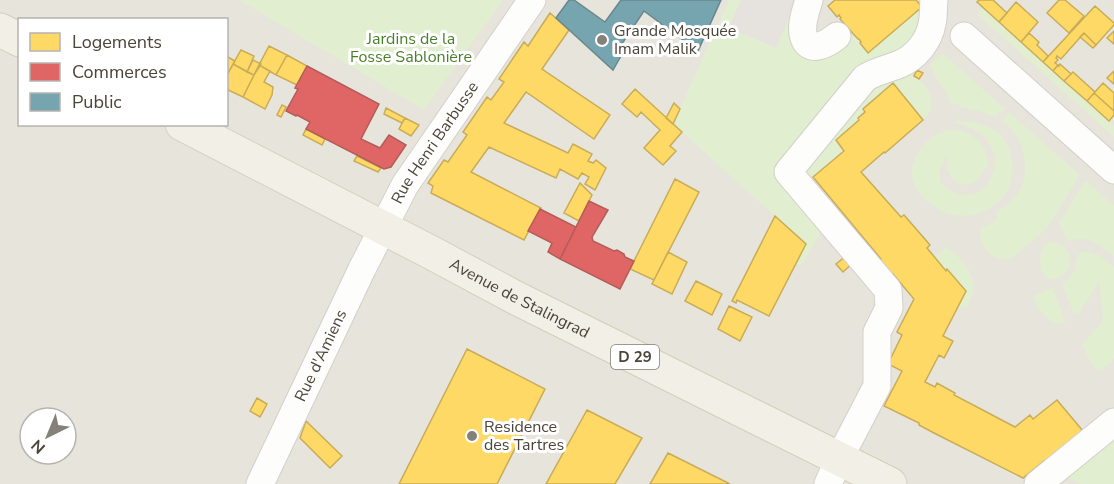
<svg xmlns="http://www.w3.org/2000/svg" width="1114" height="484" viewBox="0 0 1114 484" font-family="'Nunito Sans',sans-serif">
	<rect width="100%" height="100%" fill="#f4f2ee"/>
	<!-- residential -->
	<path fill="#e7e4dc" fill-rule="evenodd" d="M0,0H1114V484H0ZM20,20H226V124H20ZM30,418H66V454H30Z"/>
	<!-- green -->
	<path fill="#e1eecf" d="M239,0H503L424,110Z
		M729,0H741L729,28L797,0L796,39L829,55L854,36L857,39H859L861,42L860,44L869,53L922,7L925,26L782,169L826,223L802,265L796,263L805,243L673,124Z
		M982,8L1114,126V137L977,14Z
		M942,53L1005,109L1002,113L1000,112L995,117L979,111L960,107L958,103L950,105L946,90L943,89L936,78L930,65Z
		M905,72C919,79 931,86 931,103C931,110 929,115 923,120L892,83L863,108L865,112L858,118L859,120L836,140L844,151L813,177L796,171L868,82Z
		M1009,112L1080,175L1051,222L1044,231L1012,258C1007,259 1002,260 997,258C984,254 976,236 982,224L985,227L998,218L995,214C1001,208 1008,205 1014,199C1029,182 1028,154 1016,135C1012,130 1007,125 1002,121Z
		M957,121C971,121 990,125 1000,134C1006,140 1009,147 1011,154C1018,184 1002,210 971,215C954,218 938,212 925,199C919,193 913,185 912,176C910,161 924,141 937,134C961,121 988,139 989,166C982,170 981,179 973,183C953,191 944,170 947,155L940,169V182C986,229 1029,135 953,123L954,122Z
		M1085,180L1114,206V257C1099,244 1089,235 1068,241L1059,223Z
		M1049,242C1059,241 1069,248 1070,259C1072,279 1039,293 1040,258C1041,250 1043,246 1049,242Z
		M946,247C960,256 977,274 973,293C972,297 969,302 967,307L958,308L966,291L948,270L946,271L934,257Z
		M1087,251L1099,255L1114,267V358L1110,364L1099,371C1090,366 1087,354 1082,345L1101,323L1103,318L1099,282L1079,313L1074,314L1062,284C1066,281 1070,277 1073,273C1078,263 1072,253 1087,251Z
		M1053,288L1066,322L1055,323C1043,316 1038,309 1033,296Z
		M1114,433V484H1080L1063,475Z"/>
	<!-- parking -->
	<path fill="#e6e3df" d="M741,0H797L776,48L729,28Z"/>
	<!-- homes -->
	<path fill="#ffd966" stroke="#c9ac58" stroke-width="1.5" d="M835,0H916L922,7L868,53L860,43L861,42L859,39H858L840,19L841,18L839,15L837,17L828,6Z
		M979,0H993L1007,13L999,22L977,2Z
		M1059,0H1065L1084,16L1069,33L1047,13Z
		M1016,2L1038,22L1021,42L999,22Z
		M1095,6L1114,23V25L1096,45L1084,33L1061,59L1057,56L1056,58L1058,60L1055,63L1058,65L1053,71L1043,62Z
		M550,13L569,30L542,69L610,115L594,139L526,92L504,123L568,153L573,144L592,154L588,161L593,163L596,160L606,168L595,190L585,184L589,177L582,173L578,179L560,169L556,178L489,147L471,172L541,208L524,240L431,193L433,186L428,183L444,160L448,162L467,135L463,132L487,97L491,100L504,82L499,79L524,42L528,46Z
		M1114,31V44L1107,38Z
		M1029,33L1039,42L1037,45L1048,56L1043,62L1021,42Z
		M1084,33L1096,45L1093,48L1080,37Z
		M269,46L287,55L276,75L259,65Z
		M241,50L254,56L247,72L233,64Z
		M287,55L307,66L297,85L276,75Z
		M226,56L235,61L226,77Z
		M253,60L261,64L254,75L247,72Z
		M233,64L254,75L243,97L226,89V77Z
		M1060,64L1071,74L1064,81L1053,71L1058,65L1059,66Z
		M259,65L270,71L264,82L273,87L272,95L265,109L243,97Z
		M917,70L923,73L919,79L914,76Z
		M1114,71V84L1107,78Z
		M1073,72L1095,92L1087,101L1064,81Z
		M893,83L923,120L885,153L884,152L861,172L901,217L904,215L930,245L927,248L946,271L947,269L966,291L943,336L953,341L944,358L939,355L925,382L935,387L937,383L955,393L954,395L1015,427L1030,415L1033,419L1057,400L1083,431L1049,466L1044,461L1023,478L934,433L919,425V423L884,406L902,371L888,364L902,335L897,332L914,299L893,274L888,278L876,264L881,259L813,177L844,151L836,140L859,120L858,118L865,112L863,109Z
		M1103,83L1114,93V111L1094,93Z
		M635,89L682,132L670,146L676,151L663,165L644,148L660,130L641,112L637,117L622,104Z
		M1094,93L1114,111V115L1109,121L1087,101Z
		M674,103L680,109L673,124L666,118Z
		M282,105L286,107L281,117L277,115Z
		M386,108L405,118L402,123L384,114Z
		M405,118L419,125L411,136L399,129Z
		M306,129L325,139L322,145L303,135Z
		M357,156L381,168L378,172L354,161Z
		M675,179L699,192L654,280L630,269Z
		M580,183L592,195L579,221L564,213Z
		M775,216L806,244L769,316L737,300L736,303L732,301Z
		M668,252L687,262L672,294L652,284Z
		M847,255L853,263L843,272L836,264Z
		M696,281L722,294L712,315L685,301Z
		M729,306L752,317L740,341L718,329Z
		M467,349L545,389L497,484H399Z
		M257,398L267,404L260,417L250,411Z
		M587,410L642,438L615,484H546Z
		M306,421L342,456L330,468L300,438Z
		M668,453L730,484H650Z"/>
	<!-- shops -->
	<path fill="#e06666" stroke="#b35c58" stroke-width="1.5" d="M307,66L379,104L361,139L380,148L389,135L406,145L391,167L384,169L306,129L310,122L297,115L296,116L286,111L298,89L295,88Z
		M589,201L608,210L592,237L593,241L614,251L617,250L624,254L625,257L634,261L620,289L560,259Z
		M540,209L576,227L560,259L548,252L552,243L528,231Z"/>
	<!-- public -->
	<path fill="#76a5af" stroke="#69888c" stroke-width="1.5" d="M569,0H574L605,22L621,0H721L698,51L644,11L615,54L621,56L613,70L556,18Z"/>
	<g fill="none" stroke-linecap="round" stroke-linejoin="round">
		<!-- minor casing -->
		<g stroke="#d2d0cb" stroke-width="29">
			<g id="minor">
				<path d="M809,0C806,10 801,23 803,34C807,55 826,45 837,36"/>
				<path d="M964,36L1114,170"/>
				<path id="s1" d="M260,484L362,269L405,185L532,0"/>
				<path d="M828,484L839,459L877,386V332L889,308L888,290L788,172L865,78C876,71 888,69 900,64C916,57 929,41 932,24C934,16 933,8 934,0"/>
				<path d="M1038,484L1114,422"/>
			</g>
		</g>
		<!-- major casing -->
		<g stroke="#d6cebb" stroke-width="35">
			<g id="major">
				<path d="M0,30L20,40"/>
				<path id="s2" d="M182,124L434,254L516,298L890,484"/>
			</g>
		</g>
		<!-- minor -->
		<use href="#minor" stroke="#fdfdfc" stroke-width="27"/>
		<!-- major -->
		<use href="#major" stroke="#f2efe6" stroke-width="33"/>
	</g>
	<!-- markers -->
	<g fill="#868178" stroke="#fff" stroke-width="2">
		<circle cx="602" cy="40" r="6"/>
		<circle cx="472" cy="436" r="6"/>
	</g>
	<g text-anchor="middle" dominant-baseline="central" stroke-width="6" stroke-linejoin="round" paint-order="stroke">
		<!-- shield labels -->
		<rect fill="#fff" stroke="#817c74" stroke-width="1.5" x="611" y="345" width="48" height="24" rx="4.5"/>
		<g font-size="15" font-weight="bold" fill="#4b4439">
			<text x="635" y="357">D 29</text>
		</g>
		<!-- poi labels -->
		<g font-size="16" fill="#4b4439" stroke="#fff" text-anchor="start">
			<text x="614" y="31">Grande Mosquée<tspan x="614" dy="18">Imam Malik</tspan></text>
			<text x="484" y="427">Residence<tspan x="484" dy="18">des Tartres</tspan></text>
		</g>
		<!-- park labels -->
		<g font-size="16" fill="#4a7f2a" stroke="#fff">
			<text x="411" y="39">Jardins de la<tspan x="411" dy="18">Fosse Sablonière</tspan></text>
		</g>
		<!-- street labels -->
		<g font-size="16" fill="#4b4439" stroke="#fff">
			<text stroke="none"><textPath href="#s1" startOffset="384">Rue Henri Barbusse</textPath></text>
			<text stroke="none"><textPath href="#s2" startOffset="380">Avenue de Stalingrad</textPath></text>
			<text stroke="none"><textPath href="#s1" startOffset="142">Rue d'Amiens</textPath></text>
		</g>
	</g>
	<!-- legend -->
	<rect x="18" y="18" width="210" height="108" fill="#ffffff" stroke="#b7b4b0" stroke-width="1.5"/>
	<rect x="30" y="33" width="30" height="18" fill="#ffd966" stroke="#b7b4b0" stroke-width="1.5"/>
	<text x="72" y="48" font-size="18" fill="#4b4439">Logements</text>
	<rect x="30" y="63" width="30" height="18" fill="#e06666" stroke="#b7b4b0" stroke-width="1.5"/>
	<text x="72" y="78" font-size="18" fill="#4b4439">Commerces</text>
	<rect x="30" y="93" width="30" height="18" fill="#76a5af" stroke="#b7b4b0" stroke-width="1.5"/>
	<text x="72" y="108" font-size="18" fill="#4b4439">Public</text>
	<!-- north arrow -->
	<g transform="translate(48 436) rotate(223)"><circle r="28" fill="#ffffff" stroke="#b7b4b0" stroke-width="1.5"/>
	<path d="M0-4.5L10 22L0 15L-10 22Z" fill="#868178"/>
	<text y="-9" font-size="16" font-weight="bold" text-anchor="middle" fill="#4b4439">N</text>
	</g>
</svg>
